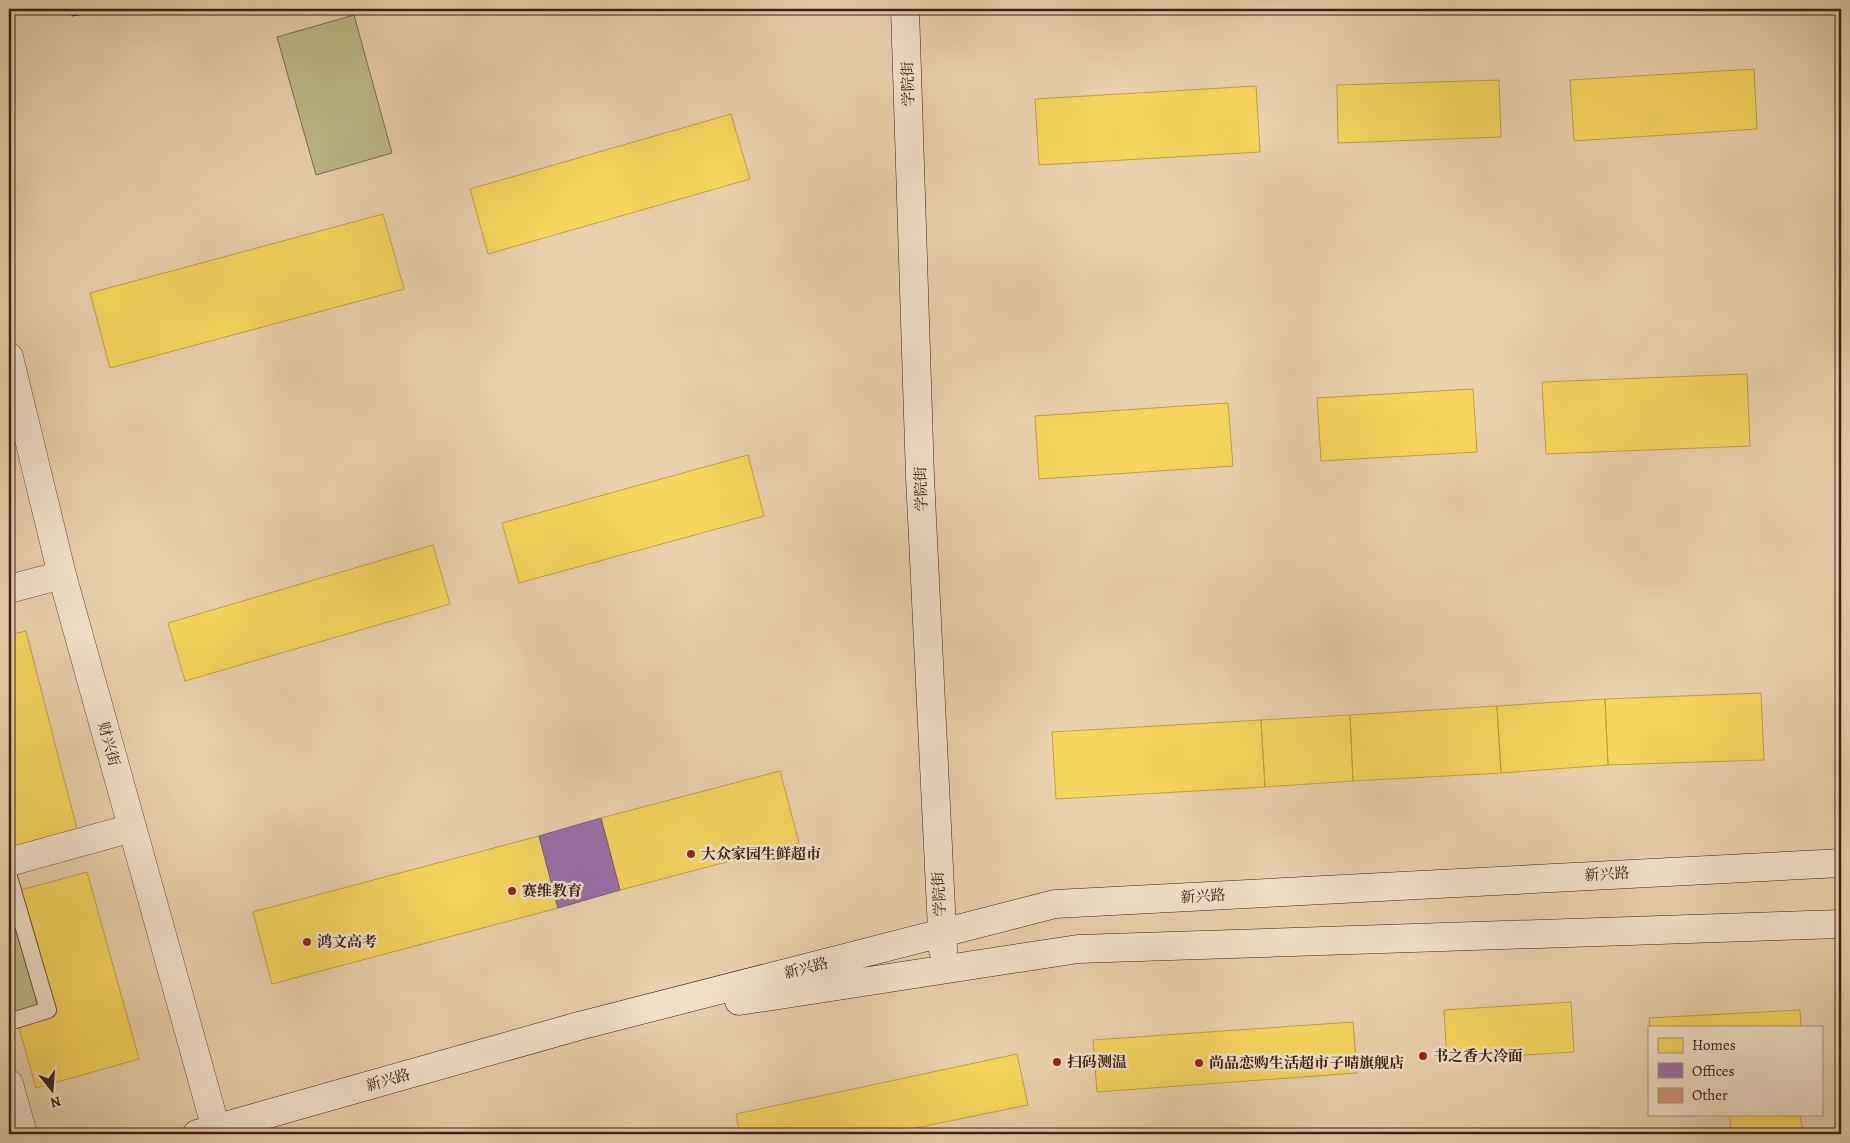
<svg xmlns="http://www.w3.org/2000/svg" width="1850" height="1143" viewBox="0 0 1850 1143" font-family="Alegreya,'Noto Serif SC',serif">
	<rect width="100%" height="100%" fill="#e9d0ac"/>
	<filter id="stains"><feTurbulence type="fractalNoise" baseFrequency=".004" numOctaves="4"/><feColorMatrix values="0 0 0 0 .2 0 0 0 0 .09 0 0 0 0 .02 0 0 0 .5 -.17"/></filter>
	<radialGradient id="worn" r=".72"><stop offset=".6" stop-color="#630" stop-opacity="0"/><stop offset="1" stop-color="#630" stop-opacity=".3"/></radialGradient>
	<!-- green -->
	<path fill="#bbb986" stroke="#7b6d4e" d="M354,15L392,153L316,175L277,37Z
		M9,901L39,1007L9,1016Z"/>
	<!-- homes -->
	<path fill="#f6d55c" stroke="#be9f47" d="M1754,69L1757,129L1574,141L1570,80Z
		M1499,80L1501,137L1338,143L1337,85Z
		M1256,86L1260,152L1039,165L1035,99Z
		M731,114L750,179L488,254L470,189Z
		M383,214L404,289L110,368L90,293Z
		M1747,374L1750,446L1546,454L1542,382Z
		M1473,389L1477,452L1321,461L1317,398Z
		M1228,403L1233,466L1039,479L1035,416Z
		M748,455L764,516L519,583L502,523Z
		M433,545L450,604L185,681L168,623Z
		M26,631L78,833L11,851L9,841V635Z
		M1761,693L1764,760L1608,765L1605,699Z
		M1605,699L1608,765L1501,773L1497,706Z
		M1497,706L1501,773L1353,781L1350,715Z
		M1350,715L1353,781L1265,787L1261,720Z
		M1261,720L1265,787L1056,799L1052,732Z
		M780,771L799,843L620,890L601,818Z
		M539,836L558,908L272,984L253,912Z
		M87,872L139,1059L36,1088L18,1024L56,1013L21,890Z
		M1571,1002L1574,1052L1447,1060L1444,1010Z
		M1800,1010L1801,1027H1650L1649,1018Z
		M1353,1022L1357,1073L1097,1092L1093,1040Z
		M1017,1054L1028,1105L886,1134H740L736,1114Z
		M1729,1114H1800L1803,1134H1732Z
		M627,1128L629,1134H601Z"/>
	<!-- offices -->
	<path fill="#9970ab" stroke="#7d587e" d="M601,818L620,890L558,908L539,836Z"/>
	<!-- building -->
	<path fill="#d49477" stroke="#3b2115" d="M71,9H111L72,16Z"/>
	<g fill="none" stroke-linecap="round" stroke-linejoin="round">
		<!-- lane casing -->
		<g stroke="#664d3b" stroke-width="18">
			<path id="lane" d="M9,877L48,1010L9,1022"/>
		</g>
		<!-- street casing -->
		<g stroke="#664d3b" stroke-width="29">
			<path id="street" d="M9,357L62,575L216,1129
				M9,589L62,575
				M9,862L132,828
				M9,1084L23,1134"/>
		</g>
		<!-- secondary casing -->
		<g stroke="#3b2115" stroke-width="29">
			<path id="secondary" d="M905,9L920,477L943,950
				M739,1001L1078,949L1841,924
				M197,1134L579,1026L1055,904L1841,863"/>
		</g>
		<!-- lane -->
		<use href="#lane" stroke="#f1e0c9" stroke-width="16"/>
		<!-- street -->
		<use href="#street" stroke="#f1e0c9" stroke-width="28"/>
		<!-- secondary -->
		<use href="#secondary" stroke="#f1e0c9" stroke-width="28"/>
	</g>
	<!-- markers -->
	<g fill="#8f2418" stroke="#f1e0c9" stroke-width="2">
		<circle cx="691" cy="854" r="5"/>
		<circle cx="512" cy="891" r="5"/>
		<circle cx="307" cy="942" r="5"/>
		<circle cx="1423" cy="1056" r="5"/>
		<circle cx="1057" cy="1062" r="5"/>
		<circle cx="1199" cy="1063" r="5"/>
	</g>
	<g text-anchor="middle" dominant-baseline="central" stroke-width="5" stroke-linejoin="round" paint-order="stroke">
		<!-- street labels -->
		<g font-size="15" fill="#3b2115" stroke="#f1e0c9">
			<text transform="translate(908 84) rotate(-92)">学院街</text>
			<text transform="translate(921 489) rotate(-92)">学院街</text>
			<text transform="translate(109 744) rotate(75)">财兴街</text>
			<text transform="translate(1607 874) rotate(-3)">新兴路</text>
			<text transform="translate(939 894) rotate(-93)">学院街</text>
			<text transform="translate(1203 896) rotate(-3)">新兴路</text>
			<text transform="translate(806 968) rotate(-14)">新兴路</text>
			<text transform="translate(388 1080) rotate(-16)">新兴路</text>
		</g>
		<!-- poi labels -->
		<g font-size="15" font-weight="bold" fill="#3b2115" stroke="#f1e0c9" text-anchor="start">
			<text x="701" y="854">大众家园生鲜超市</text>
			<text x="522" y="891">赛维教育</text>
			<text x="317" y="942">鸿文高考</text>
			<text x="1433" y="1056">书之香大冷面</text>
			<text x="1067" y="1062">扫码测温</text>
			<text x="1209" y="1063">尚品恋购生活超市子晴旗舰店</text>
		</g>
	</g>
	<!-- margin -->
	<rect width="1850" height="1143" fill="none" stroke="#e9d0ac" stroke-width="30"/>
	<rect x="10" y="10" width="1830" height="1123" fill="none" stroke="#3b2115" stroke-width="2.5"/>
	<rect x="15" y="15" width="1820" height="1113" fill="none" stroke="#3b2115"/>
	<!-- legend -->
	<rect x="1648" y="1026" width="175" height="90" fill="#f1e0c9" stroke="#a89481"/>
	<rect x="1658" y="1038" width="25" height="15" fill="#f6d55c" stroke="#a89481"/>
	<text x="1692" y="1050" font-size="15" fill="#3b2115">Homes</text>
	<rect x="1658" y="1063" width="25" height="15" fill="#9970ab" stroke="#a89481"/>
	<text x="1692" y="1076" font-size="15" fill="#3b2115">Offices</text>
	<rect x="1658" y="1088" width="25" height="15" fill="#d49477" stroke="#a89481"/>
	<text x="1692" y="1100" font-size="15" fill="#3b2115">Other</text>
	<!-- north arrow -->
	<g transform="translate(52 1090) rotate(163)" stroke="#f1e0c9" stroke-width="4" paint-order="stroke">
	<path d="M0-4L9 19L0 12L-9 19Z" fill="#3b2115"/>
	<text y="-8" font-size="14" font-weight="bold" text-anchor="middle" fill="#3b2115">N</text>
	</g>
	<rect width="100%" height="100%" filter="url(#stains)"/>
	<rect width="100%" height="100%" fill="url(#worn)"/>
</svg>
